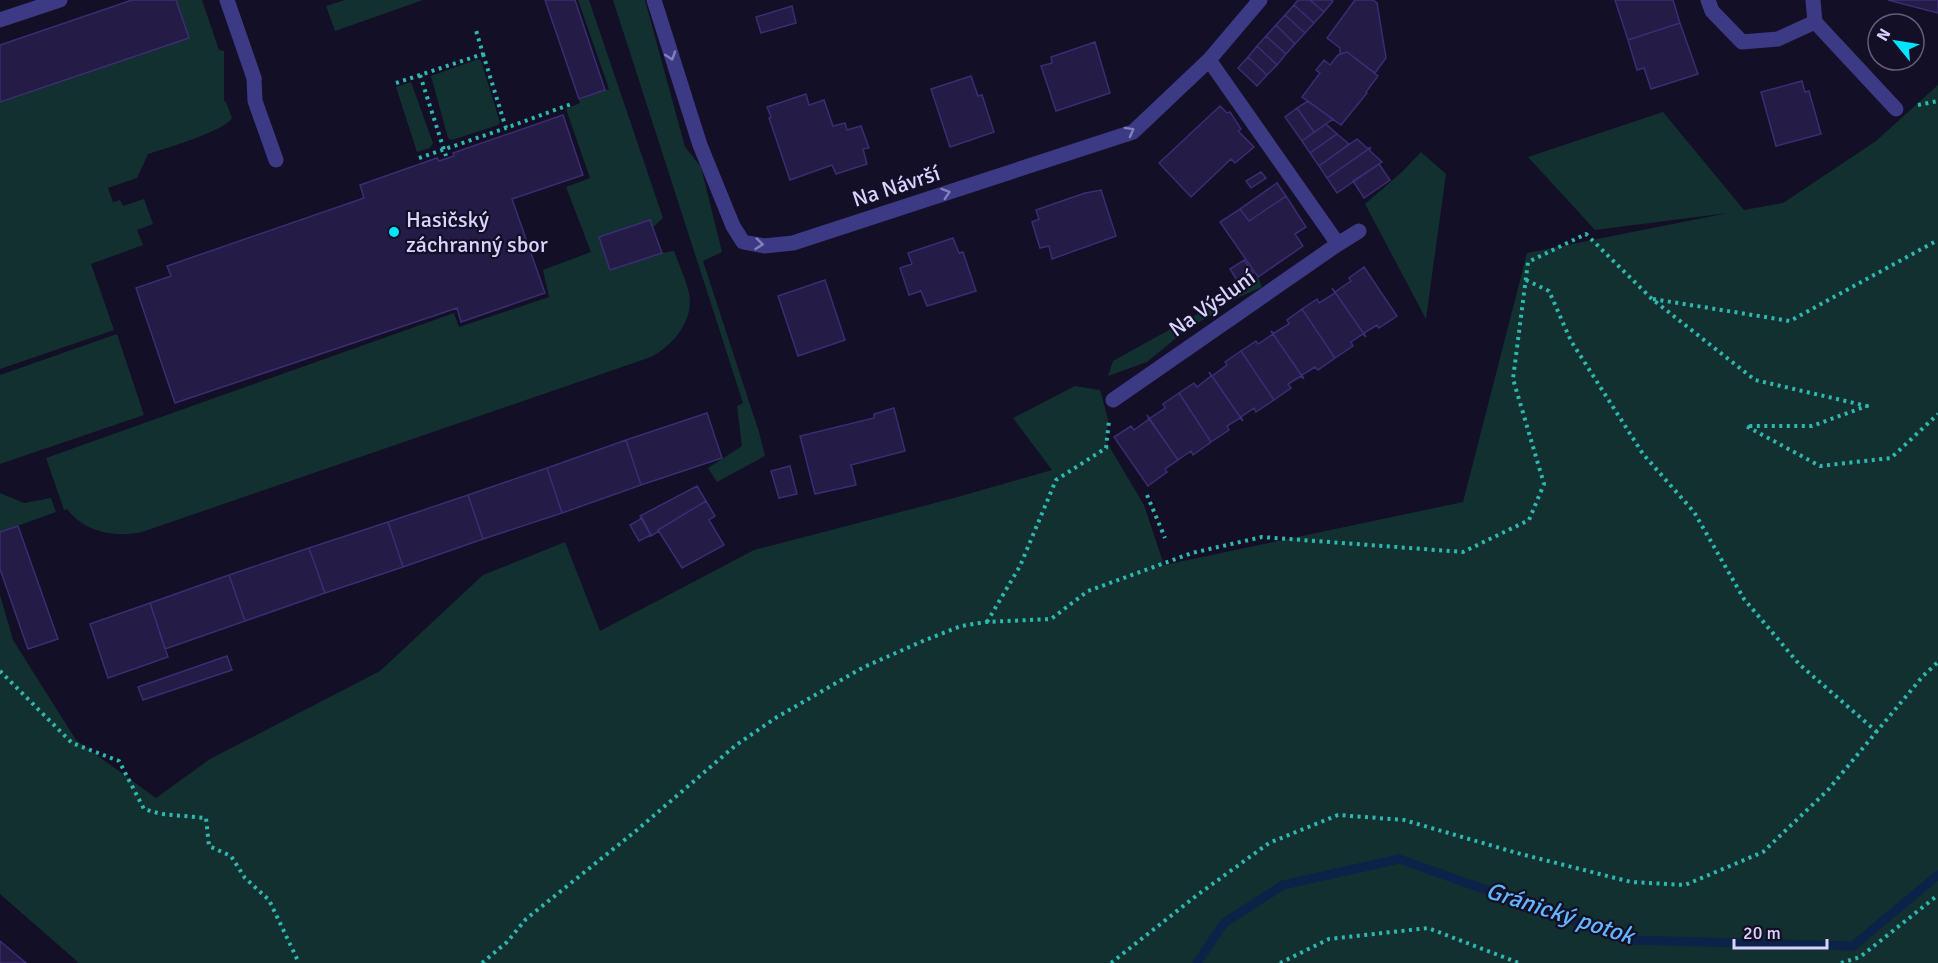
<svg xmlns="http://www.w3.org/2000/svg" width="1938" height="963" viewBox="0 0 1938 963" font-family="Signika,sans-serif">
	<rect width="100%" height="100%" fill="#130f26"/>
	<!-- green -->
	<path fill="#12302f" d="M176,0H202L219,50L224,51V101L226,102L232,118C225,131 164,149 148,154L137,178L108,188L113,202L120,200L123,206L144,199L153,224L137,230L143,245L91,264L114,330L0,369V102L189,38Z
		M345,0H423L335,31L326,6Z
		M578,0H589L663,218L653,227L650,220L599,238L611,270L662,253L674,251C679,265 690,288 690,301C690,326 671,346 651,357L142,532C115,538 84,532 67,509L64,510L46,458L454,313L459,327L549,297L543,270L591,252L566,187L590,178L566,109L580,103L579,100L609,89Z
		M613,0H645L685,147L701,167L722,252L703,261L759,432L765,456L717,482L708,468L742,446L737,406L743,403Z
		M478,59L481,61L500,122L498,125L452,140L448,138L431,76Z
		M411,82L433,143L430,148L417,152L396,87Z
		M1938,85V963H79L0,894V595L13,640L76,740L156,798L210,759L380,671L483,575L565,542L600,631L754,550L954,498L1052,470L1013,418L1075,386L1100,390L1108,419L1106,441L1144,505L1164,565L1463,502L1527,253L1728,213L1595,230L1528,157L1663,112L1744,210L1783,203L1876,141Z
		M1421,152L1446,174L1426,319L1365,204L1403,171Z
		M1258,277L1262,287L1226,303L1214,314L1191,326L1147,362L1108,376L1113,361L1212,306Z
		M117,334L144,415L0,464V375Z
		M0,493L24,503L51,498L56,512L0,532Z"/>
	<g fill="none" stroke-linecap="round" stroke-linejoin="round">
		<!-- stream -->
		<path stroke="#0c2248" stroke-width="9" d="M1197,963L1224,923L1283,885L1399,859L1628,940L1853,946L1938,875"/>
	</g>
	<!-- building -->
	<path fill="#241b47" stroke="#3b2d73" stroke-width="1.5" d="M132,0H176L189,38L0,102V45Z
		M545,0H575L605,90L579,99Z
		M1298,0H1310L1324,12L1314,23L1294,5Z
		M1310,0H1332L1333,1L1324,12Z
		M1355,0H1373L1377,3L1386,58L1375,73L1347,52L1340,54V48L1327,38Z
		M1615,0H1673L1680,23L1628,40Z
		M1888,0H1938V13Z
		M1294,5L1314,23L1305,33L1285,15Z
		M792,6L796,23L761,33L756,17Z
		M1285,15L1305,33L1295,44L1276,25Z
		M1680,23L1698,74L1651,89L1644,68L1637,70L1628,40Z
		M1276,25L1295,44L1286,54L1266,36Z
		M1266,36L1286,54L1277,65L1257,46Z
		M1095,42L1110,93L1056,111L1041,66L1052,63L1051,57Z
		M1257,46L1277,65L1267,75L1248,57Z
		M1347,52L1378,76L1366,92L1367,93L1341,125L1302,97L1320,73L1316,70L1324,60L1330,65L1338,55Z
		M1248,57L1267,75L1257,86L1238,68Z
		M971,76L978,96L982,95L994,132L950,147L931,89Z
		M1802,81L1805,92L1809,91L1821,134L1776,146L1761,92Z
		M806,94L809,105L824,100L833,126L845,123L847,130L861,126L869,148L863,149L867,164L836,174L832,165L790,180L769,118L771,117L767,107Z
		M1308,101L1333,119L1314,132L1297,108Z
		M1220,106L1227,113L1230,112L1241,129L1238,131L1254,147L1235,163L1231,159L1191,197L1159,163Z
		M1297,108L1314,132L1302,141L1285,117Z
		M563,115L583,175L512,199L545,293L461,322L457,308L175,403L136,288L171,276L167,266L364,198L360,185L437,158L439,161L454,156L453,153Z
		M1326,124L1337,134L1310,153L1302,141Z
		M1337,134L1349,144L1319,166L1310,153Z
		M1357,139L1367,148H1370L1327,178L1319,166Z
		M1370,148V151L1382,162L1337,193L1327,178Z
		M1379,164L1390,180L1364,198L1353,181Z
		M1261,172L1266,178L1251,188L1246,181Z
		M1277,183L1286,196L1249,221L1240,209Z
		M1101,190L1116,236L1052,259L1049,246L1040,248L1032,222L1039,219L1036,210L1085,193Z
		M1286,196L1306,227L1295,234L1303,246L1258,277L1220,222L1240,209L1249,221Z
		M650,220L662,253L610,270L599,237Z
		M953,238L959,253L963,252L976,291L927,306L921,291L909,295L900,268L912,264L908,253Z
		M1244,260L1253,273L1238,282L1230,269Z
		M1364,267L1397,316L1379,328L1377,325L1364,333L1366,337L1335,292L1351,281L1349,278Z
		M825,280L845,340L798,356L778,296Z
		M1332,288L1366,337L1363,334L1351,342L1353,346L1335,358L1302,309L1317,299L1319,303L1335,293Z
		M1302,309L1335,358L1318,370L1315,367L1302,375L1304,379L1271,331L1274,333L1289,324L1287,320Z
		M1271,331L1304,379L1301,376L1288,384L1291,388L1274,400L1241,351L1256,341L1258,344L1273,334Z
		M1241,351L1274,400L1256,412L1254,408L1241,417L1243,421L1212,376L1227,365L1225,362Z
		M1209,372L1243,421L1240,418L1227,426L1229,430L1211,442L1179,393L1194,383L1197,387L1211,376Z
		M1179,393L1211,442L1193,455L1191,451L1178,460L1149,419L1165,408L1163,404Z
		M894,408L905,451L851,465L856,485L815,494L800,436L874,418V414Z
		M707,413L722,458L641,485L626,440Z
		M1147,415L1178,460L1165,469L1167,472L1148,486L1114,437L1131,426L1134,430L1149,419Z
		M626,440L641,485L562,513L547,468Z
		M790,466L797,494L779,498L771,471Z
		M547,468L562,513L483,539L468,495Z
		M697,486L706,501L658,530L659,531L651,536L640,516Z
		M468,495L483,539L403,567L388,522Z
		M706,501L715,516L709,520L724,545L682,568L658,530Z
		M642,518L651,535L639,541L630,525Z
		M388,522L403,567L325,593L309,548Z
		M18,526L58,639L28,649L0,569V532Z
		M309,548L325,593L245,621L229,575Z
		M229,575L245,621L165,649L150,603Z
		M150,603L168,657L108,678L90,624Z
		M227,656L232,670L143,700L138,687Z
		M0,941L26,963H0Z"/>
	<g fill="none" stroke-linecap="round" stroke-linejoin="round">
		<!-- path -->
		<path stroke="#2fb8b0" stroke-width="4" stroke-dasharray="3 4.5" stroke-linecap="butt" d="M483,54L506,128L574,103
			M420,75L446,156
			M396,83L483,54L475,27
			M1918,105L1938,101
			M419,158L506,128
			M1526,280L1549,291L1571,341L1643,454L1694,512L1744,599L1799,664L1877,732
			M1653,299L1790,321L1938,240
			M1147,495L1165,538
			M987,622L1020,566L1056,480L1106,448L1109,421
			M0,671L72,743L119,761L144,809L161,814L206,818L209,846L231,856L245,878L269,900L299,963
			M482,963L507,942L526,919L637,830L736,745L777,717L864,667L923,641L961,626L986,622L1051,619L1088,591L1192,553L1262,537L1463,552L1529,520L1544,484L1513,379L1528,262L1586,234L1652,299L1755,380L1867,406L1812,426H1746L1820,466L1891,458L1938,414
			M1111,963L1196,896L1269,843L1338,815L1404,820L1517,853L1631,882L1685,885L1763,852L1828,790L1923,676L1938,662
			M1280,963L1329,939L1428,928L1519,963
			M1841,963L1860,957L1938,895"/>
		<!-- service -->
		<path stroke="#3d3a85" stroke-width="15" d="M254,78L255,101L276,160"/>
		<!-- minor -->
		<path stroke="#3d3a85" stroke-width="15" d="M227,0L254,78
			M654,0L700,145L733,226L743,242L764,246L793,243L1133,132L1209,60L1260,0
			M1708,0L1712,11L1742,42L1778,39L1815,22
			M1813,0L1815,22L1896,109
			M0,20L60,0
			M1209,60L1338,244
			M1113,400L1338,244L1359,231"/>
	</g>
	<!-- one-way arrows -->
	<defs><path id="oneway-chevron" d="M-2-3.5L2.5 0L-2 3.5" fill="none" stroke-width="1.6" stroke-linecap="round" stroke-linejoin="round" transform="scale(1.5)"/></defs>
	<g stroke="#837fbc">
		<use href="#oneway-chevron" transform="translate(671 56) rotate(72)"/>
		<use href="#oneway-chevron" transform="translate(1130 131) rotate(-29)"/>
		<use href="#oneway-chevron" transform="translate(946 193) rotate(-18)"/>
		<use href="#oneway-chevron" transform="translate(759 244) rotate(6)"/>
	</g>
	<!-- markers -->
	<circle fill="#00e5ff" stroke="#130f26" stroke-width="2" cx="394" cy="232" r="6"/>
	<g text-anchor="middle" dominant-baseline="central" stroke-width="4.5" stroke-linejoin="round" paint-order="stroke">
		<!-- street labels -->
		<g font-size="22" fill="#d9d4ff" stroke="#130f26">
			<text transform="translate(896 186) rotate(-18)">Na Návrší</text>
			<text transform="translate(1212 303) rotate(-35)">Na Výsluní</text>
		</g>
		<!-- poi labels -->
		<g font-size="22" fill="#d9d4ff" stroke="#130f26" text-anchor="start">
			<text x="406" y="219">Hasičský<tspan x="406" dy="25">záchranný sbor</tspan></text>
		</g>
		<!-- water labels -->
		<g font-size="24" font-style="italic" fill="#62b6ff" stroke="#130f26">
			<text transform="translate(1560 913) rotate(18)">Gránický potok</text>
		</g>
	</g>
	<!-- north arrow -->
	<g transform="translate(1896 42) rotate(300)"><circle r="28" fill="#130f26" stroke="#625e7d" stroke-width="1.5"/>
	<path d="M0-4.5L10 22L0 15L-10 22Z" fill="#00e5ff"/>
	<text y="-9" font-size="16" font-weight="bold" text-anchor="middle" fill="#d9d4ff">N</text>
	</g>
	<!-- scale -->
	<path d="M1734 939v9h93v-9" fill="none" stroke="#d9d4ff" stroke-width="3"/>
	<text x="1743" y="939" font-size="18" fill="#d9d4ff" stroke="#130f26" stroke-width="4.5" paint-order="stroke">20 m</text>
</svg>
